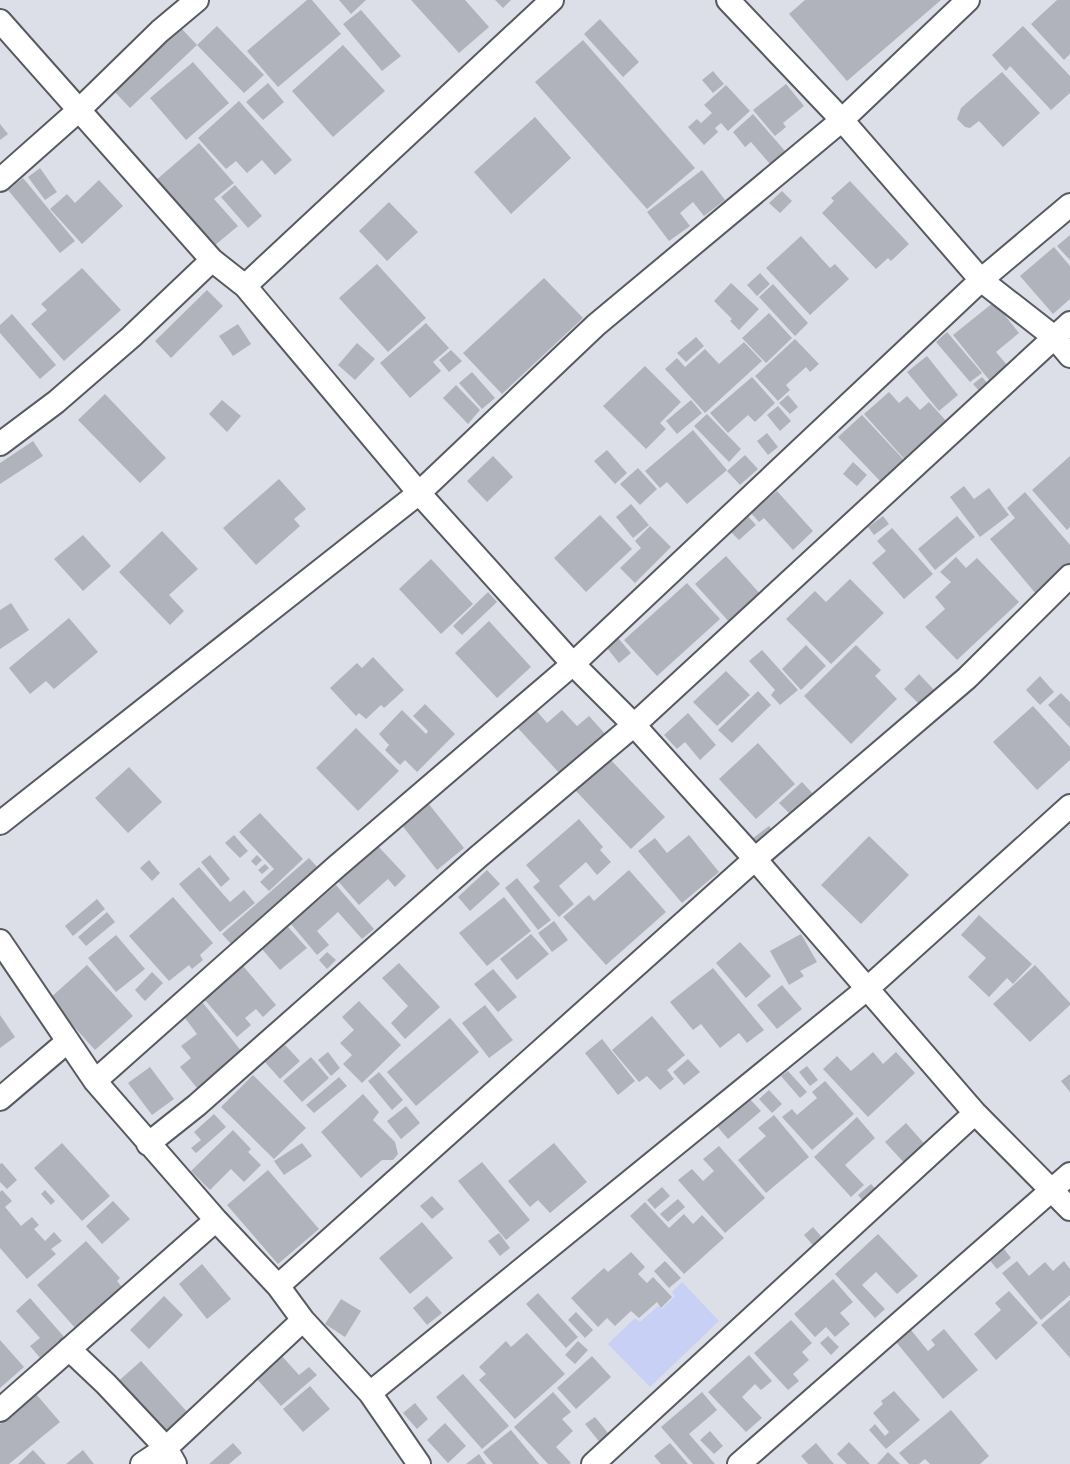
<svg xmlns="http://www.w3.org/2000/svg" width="1070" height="1464" viewBox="0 0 1070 1464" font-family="'DejaVu Sans',sans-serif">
	<rect width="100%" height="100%" fill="#dcdfe8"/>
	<!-- green -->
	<path fill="#c8d0f5" d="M682,1282L719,1321L650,1387L608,1344L635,1318L640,1322L658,1306L662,1309L675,1296L672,1292Z"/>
	<!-- building -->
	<path fill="#b0b3bb" d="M307,0H312L341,34L278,87L247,51Z
		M339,0H366L351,14Z
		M411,0H465L489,27L459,53Z
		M495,0H511L503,8Z
		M805,0H941L847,81L789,14Z
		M1057,0H1070V54L1064,60L1031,24Z
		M361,10L401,56L382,71L343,24Z
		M600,19L639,62L623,77L584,34Z
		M217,26L264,75L244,93L197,45Z
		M1023,26L1070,76V93L1051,110L1010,66L1006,71L992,55Z
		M181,28L197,45L130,108L114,91Z
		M583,40L695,168L647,209L535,82Z
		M343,45L385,91L333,137L292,91Z
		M193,62L229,103L186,140L150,98Z
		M713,71L724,84L713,93L702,80Z
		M1002,72L1040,113L1003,147L979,121L970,128L965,127L957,119L961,108Z
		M268,83L284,102L263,120L246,102Z
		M786,84L804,106L783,123L786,127L775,136L753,110Z
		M726,85L750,111L728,131L721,123L715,128L718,132L704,145L688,127L697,119L701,123L712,113L704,105Z
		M239,101L292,160L275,175L262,160L247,173L236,161L226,169L198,138Z
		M753,114L785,151L770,164L751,142L745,147L733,132Z
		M535,117L571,158L511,214L474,172Z
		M0,124L8,134L0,140Z
		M199,143L234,183L214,199L238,226L214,246L155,181Z
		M40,168L57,192L45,200L28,177Z
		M702,170L725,200L704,216L693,202L680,213L690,226L669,241L647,212Z
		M23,178L75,241L60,253L8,190Z
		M99,180L123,206L82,244L50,209L67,194L75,203Z
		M850,181L909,244L891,261L888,258L876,269L822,213L834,201L831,198Z
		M235,185L262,216L248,228L221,197Z
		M782,191L792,201L780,213L769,203Z
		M389,202L418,232L387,261L359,231Z
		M1070,235V260L1057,246Z
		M801,236L830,268L835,264L849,279L810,315L766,268Z
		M1054,247L1070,266V299L1053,314L1020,276Z
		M377,264L426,318L388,352L339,298Z
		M82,268L121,310L64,361L31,324L47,310L41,304Z
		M760,273L770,284L757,296L747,285Z
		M544,278L583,318L502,394L463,353Z
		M731,283L759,309L739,330L730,321L732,319L714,301Z
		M773,284L808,323L795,336L759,297Z
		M207,290L223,306L171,358L155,341Z
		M994,302L1019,333L996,352L1013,372L994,386L953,335Z
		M769,313L792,338L766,363L742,338Z
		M12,314L56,365L40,379L0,333V325Z
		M426,323L449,348L433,362L441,371L410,398L380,363Z
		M238,324L251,344L233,356L219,336Z
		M947,332L982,373L970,382L936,342Z
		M696,337L704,346L686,362L677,353Z
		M795,339L819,364L810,372L806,367L786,385L790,390L778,401L755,376Z
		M744,342L762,361L705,413L665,369L677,358L685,367L705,349L719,364Z
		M357,343L375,359L355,380L338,365Z
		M451,350L462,361L449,372L439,360Z
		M927,356L958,395L939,411L907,372Z
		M645,366L681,402L660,423L666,429L646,449L603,406Z
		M472,372L495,398L482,409L459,383Z
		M752,377L775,403L755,422L748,415L728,433L710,413Z
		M982,377L989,385L980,392L973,384Z
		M456,385L480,410L468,424L443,398Z
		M889,392L899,403L907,396L920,410L929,402L949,424L907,462L864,414Z
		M105,394L166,458L140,483L78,420Z
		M788,395L798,407L790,414L779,403Z
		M222,400L241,416L227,432L209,414Z
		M691,400L702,413L677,434L666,421Z
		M778,406L791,421L780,431L767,415Z
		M707,414L741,449L729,462L694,426Z
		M862,415L904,460L880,481L838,437Z
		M693,430L727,470L687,504L667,482L660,488L645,471Z
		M767,433L778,447L768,455L757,441Z
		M33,441L43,456L0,484V463Z
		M607,450L627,473L615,484L594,461Z
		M745,455L758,469L740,485L727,471Z
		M493,456L513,477L487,502L467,481Z
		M1070,456V527L1067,530L1032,490Z
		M853,462L867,475L857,486L843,474Z
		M638,468L657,489L640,505L620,484Z
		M279,479L306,509L294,519L300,526L256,565L223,528Z
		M964,486L974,499L989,488L1009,515L980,537L950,497Z
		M777,491L813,531L793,550L764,518L759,522L751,513Z
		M1025,492L1070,545V566L1036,594L990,539L1015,518L1007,508Z
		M631,504L649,525L633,538L616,517Z
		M746,514L756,525L739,540L729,530Z
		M600,515L632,549L586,592L554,558Z
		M883,516L889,524L874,535L868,527Z
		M957,516L975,537L935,570L918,549Z
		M650,526L671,547L635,583L620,568L641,548L635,541Z
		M892,528L933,574L904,599L872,563L886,551L877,541Z
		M162,531L198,569L169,595L184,611L170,625L119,572Z
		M83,535L111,566L83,591L54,559Z
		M726,556L762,596L731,624L695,584Z
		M956,557L966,568L977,558L1019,602L957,660L925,627L945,609L935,597L951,582L940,572Z
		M431,559L473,604L441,634L399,589Z
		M850,579L884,613L831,664L786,619L815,591L826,602Z
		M687,583L720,619L657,676L624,640Z
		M488,592L497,602L462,635L453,626Z
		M11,603L29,630L0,649V610Z
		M69,618L98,652L54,689L46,681L30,694L9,668Z
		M489,621L531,667L497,698L455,653Z
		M618,638L631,653L619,663L607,648Z
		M806,645L826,666L801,690L782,669Z
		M856,645L881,670L875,676L897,699L851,744L804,696Z
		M762,650L798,690L780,705L771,695L775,690L749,661Z
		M373,657L404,690L384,708L381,705L366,719L359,713L356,716L330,688L357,663L362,668Z
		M726,671L750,695L717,726L693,702Z
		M919,674L936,692L921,706L904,689Z
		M1040,676L1054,692L1040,705L1026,690Z
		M758,691L771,705L732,743L718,730Z
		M1061,693L1070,702V728L1048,705Z
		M425,704L455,734L417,772L405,760L400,765L385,750L389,745L379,734L402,710L426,734L428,731L413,716Z
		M1033,706L1070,747V760L1037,790L993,742Z
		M535,709L547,723L562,710L577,726L589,716L607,736L562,776L516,726Z
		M688,713L716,745L700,760L685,742L677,749L664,735Z
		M356,728L399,771L358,811L316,768Z
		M758,743L795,784L756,819L719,779Z
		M609,758L665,817L631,849L575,790Z
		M129,767L162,802L128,833L95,798Z
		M802,782L814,795L792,816L779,803Z
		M428,803L464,848L437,870L401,824Z
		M260,813L303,859L269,891L260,882L274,869L239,832Z
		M579,819L603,847L600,850L611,862L597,875L586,862L559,886L574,904L559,917L533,887L540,881L526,865Z
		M769,826L777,836L756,852L748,842Z
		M234,835L248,851L240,858L225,843Z
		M689,835L719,872L682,903L638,851L655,838L667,853Z
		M869,836L909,875L861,924L821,885Z
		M376,844L406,876L395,887L388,879L359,905L337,880Z
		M210,855L230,879L221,887L201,862Z
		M257,855L262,860L256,866L251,861Z
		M309,858L319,869L233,946L222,934Z
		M149,860L160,873L152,881L140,868Z
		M265,864L269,868L262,874L258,870Z
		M199,867L230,902L244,890L255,903L220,932L179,884Z
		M487,870L500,884L470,911L458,897Z
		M629,870L666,912L606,965L563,917L589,895L594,901Z
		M517,878L551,920L538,930L505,888Z
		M336,885L374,929L362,939L338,912L317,931L329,945L317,955L291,924Z
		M173,897L213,943L200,955L203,960L192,969L189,965L169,981L129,936Z
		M504,897L531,931L487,966L459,933Z
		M97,899L105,909L73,936L65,926Z
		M107,912L115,922L86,946L78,937Z
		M979,915L1032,964L1013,984L1007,978L989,997L968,977L986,958L961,935Z
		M554,921L568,940L552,952L538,933Z
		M288,927L307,948L280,970L262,949Z
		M531,934L549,954L517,980L500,959Z
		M801,934L817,962L800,971L804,976L789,985L770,951Z
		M116,935L145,969L116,992L88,958Z
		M740,942L771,976L746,998L716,963Z
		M327,952L336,960L327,969L319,960Z
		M399,963L440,1007L405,1039L391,1023L408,1006L382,978Z
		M87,965L133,1016L95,1050L49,999Z
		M1035,965L1070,1003V1005L1030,1042L993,1004Z
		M243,966L276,1005L263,1017L256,1009L245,1018L251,1025L237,1037L204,999Z
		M713,968L764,1030L747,1043L739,1033L720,1048L701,1024L693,1030L670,1002Z
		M493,969L517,997L498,1012L474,984Z
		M152,972L163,983L145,1001L135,990Z
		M782,985L802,1009L777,1029L757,1005Z
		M359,1001L401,1045L362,1083L343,1064L352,1055L340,1043L354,1030L342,1017Z
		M203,1003L242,1052L197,1088L180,1067L191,1058L181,1046L197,1034L185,1018Z
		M485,1005L513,1040L489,1058L462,1023Z
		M0,1015L15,1037L0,1048Z
		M652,1016L685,1055L667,1070L674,1079L660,1090L647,1076L639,1082L612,1050Z
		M450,1018L479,1052L416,1106L387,1072Z
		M602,1039L635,1081L618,1095L585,1053Z
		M285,1045L300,1061L280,1079L265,1062Z
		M328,1052L340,1068L331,1076L318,1060Z
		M873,1052L883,1064L896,1052L915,1073L868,1117L823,1069L837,1056L851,1071Z
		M311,1057L329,1078L302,1102L283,1081Z
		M688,1059L700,1072L684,1085L673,1072Z
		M807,1066L818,1080L810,1086L799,1072Z
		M150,1067L174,1099L152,1115L128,1083Z
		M788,1071L807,1092L800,1098L781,1076Z
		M379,1072L403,1100L392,1110L368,1081Z
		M1070,1074V1092L1061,1081Z
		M253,1075L306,1128L274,1159L221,1107Z
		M339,1077L347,1086L314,1113L306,1105Z
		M825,1081L854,1114L812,1150L782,1117L792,1109L797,1115L817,1098L812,1092Z
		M769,1090L782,1104L772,1113L759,1099Z
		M363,1094L379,1112L373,1120L395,1142L398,1154L393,1160H382L361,1178L321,1132Z
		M748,1097L761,1111L728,1139L716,1125Z
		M406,1106L420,1123L401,1139L387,1121Z
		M214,1114L226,1127L196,1153L191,1148L201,1140L194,1132Z
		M774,1115L809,1157L766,1193L738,1160L766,1136L758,1128Z
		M857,1117L875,1138L845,1165L864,1185L851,1197L814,1157Z
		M906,1123L929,1149L908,1167L885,1142Z
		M233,1130L251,1149L248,1152L261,1165L244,1182L231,1169L210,1190L191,1171Z
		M62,1143L110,1196L82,1221L34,1168Z
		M302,1143L312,1156L284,1175L274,1161Z
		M554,1143L587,1182L550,1213L538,1200L530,1207L508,1181Z
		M719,1146L765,1198L725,1233L678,1180L692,1169L703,1181L714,1171L703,1159Z
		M482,1162L530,1220L506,1240L458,1181Z
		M2,1163L17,1180L7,1189L0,1182V1164Z
		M268,1170L319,1229L278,1264L227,1205Z
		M871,1184L881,1195L868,1207L858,1195Z
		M662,1187L670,1196L655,1209L647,1200Z
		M2,1190L12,1201L5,1207L21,1226L32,1217L39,1225L34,1229L45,1241L54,1232L62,1241L51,1249L56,1254L27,1279L0,1248V1192Z
		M45,1190L55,1201L51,1205L41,1194Z
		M432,1196L444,1209L432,1219L420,1206Z
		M678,1199L685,1207L668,1222L660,1214Z
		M113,1201L130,1219L102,1244L86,1226Z
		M645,1202L669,1228L684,1214L693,1224L702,1215L724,1238L684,1274L630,1216Z
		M422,1222L453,1258L410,1294L379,1258Z
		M813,1227L825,1241L816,1249L804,1235Z
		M499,1233L510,1248L500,1256L488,1241Z
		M878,1234L918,1276L897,1294L876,1272L862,1285L885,1309L875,1318L835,1274Z
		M86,1241L120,1278L117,1281L122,1287L76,1329L37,1285Z
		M1001,1245L1011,1258L997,1269L987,1257Z
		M631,1252L645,1267L638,1274L647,1283L653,1277L672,1297L661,1308L657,1302L639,1318L631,1311L615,1326L607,1318L598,1327L571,1298L604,1268L608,1272Z
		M665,1261L681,1278L669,1288L654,1271Z
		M1017,1261L1029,1276L1045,1262L1053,1271L1064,1261L1070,1269V1295L1041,1320L1002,1273Z
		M202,1264L231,1299L207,1319L179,1284Z
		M833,1279L853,1302L840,1313L850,1324L835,1337L826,1327L815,1337L794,1314Z
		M1009,1291L1038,1323L996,1360L974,1334L1001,1310L995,1303Z
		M538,1293L578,1337L566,1348L526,1304Z
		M164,1296L183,1315L149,1349L130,1330Z
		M427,1296L442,1313L427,1325L413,1308Z
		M30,1298L65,1338L41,1359L30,1346L40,1338L16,1311Z
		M341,1299L361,1311L345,1337L325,1324Z
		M1070,1300V1358L1041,1325Z
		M576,1312L593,1330L585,1338L568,1320Z
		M791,1320L812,1343L802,1352L809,1360L793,1374L799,1381L788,1390L754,1353Z
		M907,1325L928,1351L935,1345L931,1340L944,1329L978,1370L943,1399L892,1337Z
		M527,1333L565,1374L515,1419L479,1380L486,1374L479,1367L506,1341L511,1347Z
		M828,1336L839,1347L831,1355L820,1343Z
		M0,1340L24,1367L0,1388Z
		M578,1341L588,1350L575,1364L565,1355Z
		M281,1355L299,1375L309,1367L317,1375L281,1406L256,1378Z
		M749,1355L772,1381L761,1390L755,1384L742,1397L762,1418L746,1432L708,1392Z
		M592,1356L611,1377L576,1409L557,1388Z
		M141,1361L190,1415L163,1440L114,1385Z
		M463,1374L509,1426L482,1449L436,1397Z
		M310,1386L330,1409L303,1432L283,1409Z
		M894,1391L920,1420L886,1449L869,1430L875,1424L885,1436L889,1432L873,1413L883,1404L881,1401Z
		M553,1392L571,1412L562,1419L573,1431L556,1447L571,1463L569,1464H548L514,1427Z
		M702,1392L717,1410L689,1434L715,1464H693L661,1427Z
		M36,1394L60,1422L9,1464H0V1424Z
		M415,1403L428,1419L417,1429L403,1413Z
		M951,1410L989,1456L980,1464H930L925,1459L919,1464H909L899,1453Z
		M595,1417L612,1438L602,1445L585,1424Z
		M445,1423L466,1446L448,1463L427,1440Z
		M511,1430L539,1464H493L483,1452Z
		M710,1431L723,1446L714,1454L700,1440Z
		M849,1442L870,1464H847L837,1454Z
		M233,1443L242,1453L229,1464H209Z
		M670,1443L688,1464H661L654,1456Z
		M816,1443L834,1464H808L801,1456Z
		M33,1450L46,1464H18Z
		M83,1450L94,1464H66Z
		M888,1452L900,1464H877Z
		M479,1454L486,1464H466Z"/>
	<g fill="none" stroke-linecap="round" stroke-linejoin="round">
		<!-- minor casing -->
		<g stroke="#585a62" stroke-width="26">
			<path id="minor" d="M728,0L842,120L981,280L1054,337L1070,356
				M0,21L212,260L245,286L419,493L573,664L634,725L755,859L975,1113L1070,1209
				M0,180L79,110L160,31L197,0
				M245,286L552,0
				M0,444L56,402L131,337L212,260
				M0,823L419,493L596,325L842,120L968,0
				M0,941L95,1081L216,1220L278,1286L303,1320L370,1393L419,1464
				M95,1081L336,867L573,664L981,280L1070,205
				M0,1099L68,1041
				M148,1144L197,1105L478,857L634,725L1070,323
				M278,1286L755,859L967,678L1070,576
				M69,1349L106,1384L166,1448L175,1464
				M370,1393L868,988L1070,806
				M0,1410L216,1220
				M142,1464L166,1448L303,1320
				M593,1464L975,1113
				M739,1464L1070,1174"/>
		</g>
		<!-- minor -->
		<use href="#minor" stroke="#fff" stroke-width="22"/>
	</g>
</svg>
